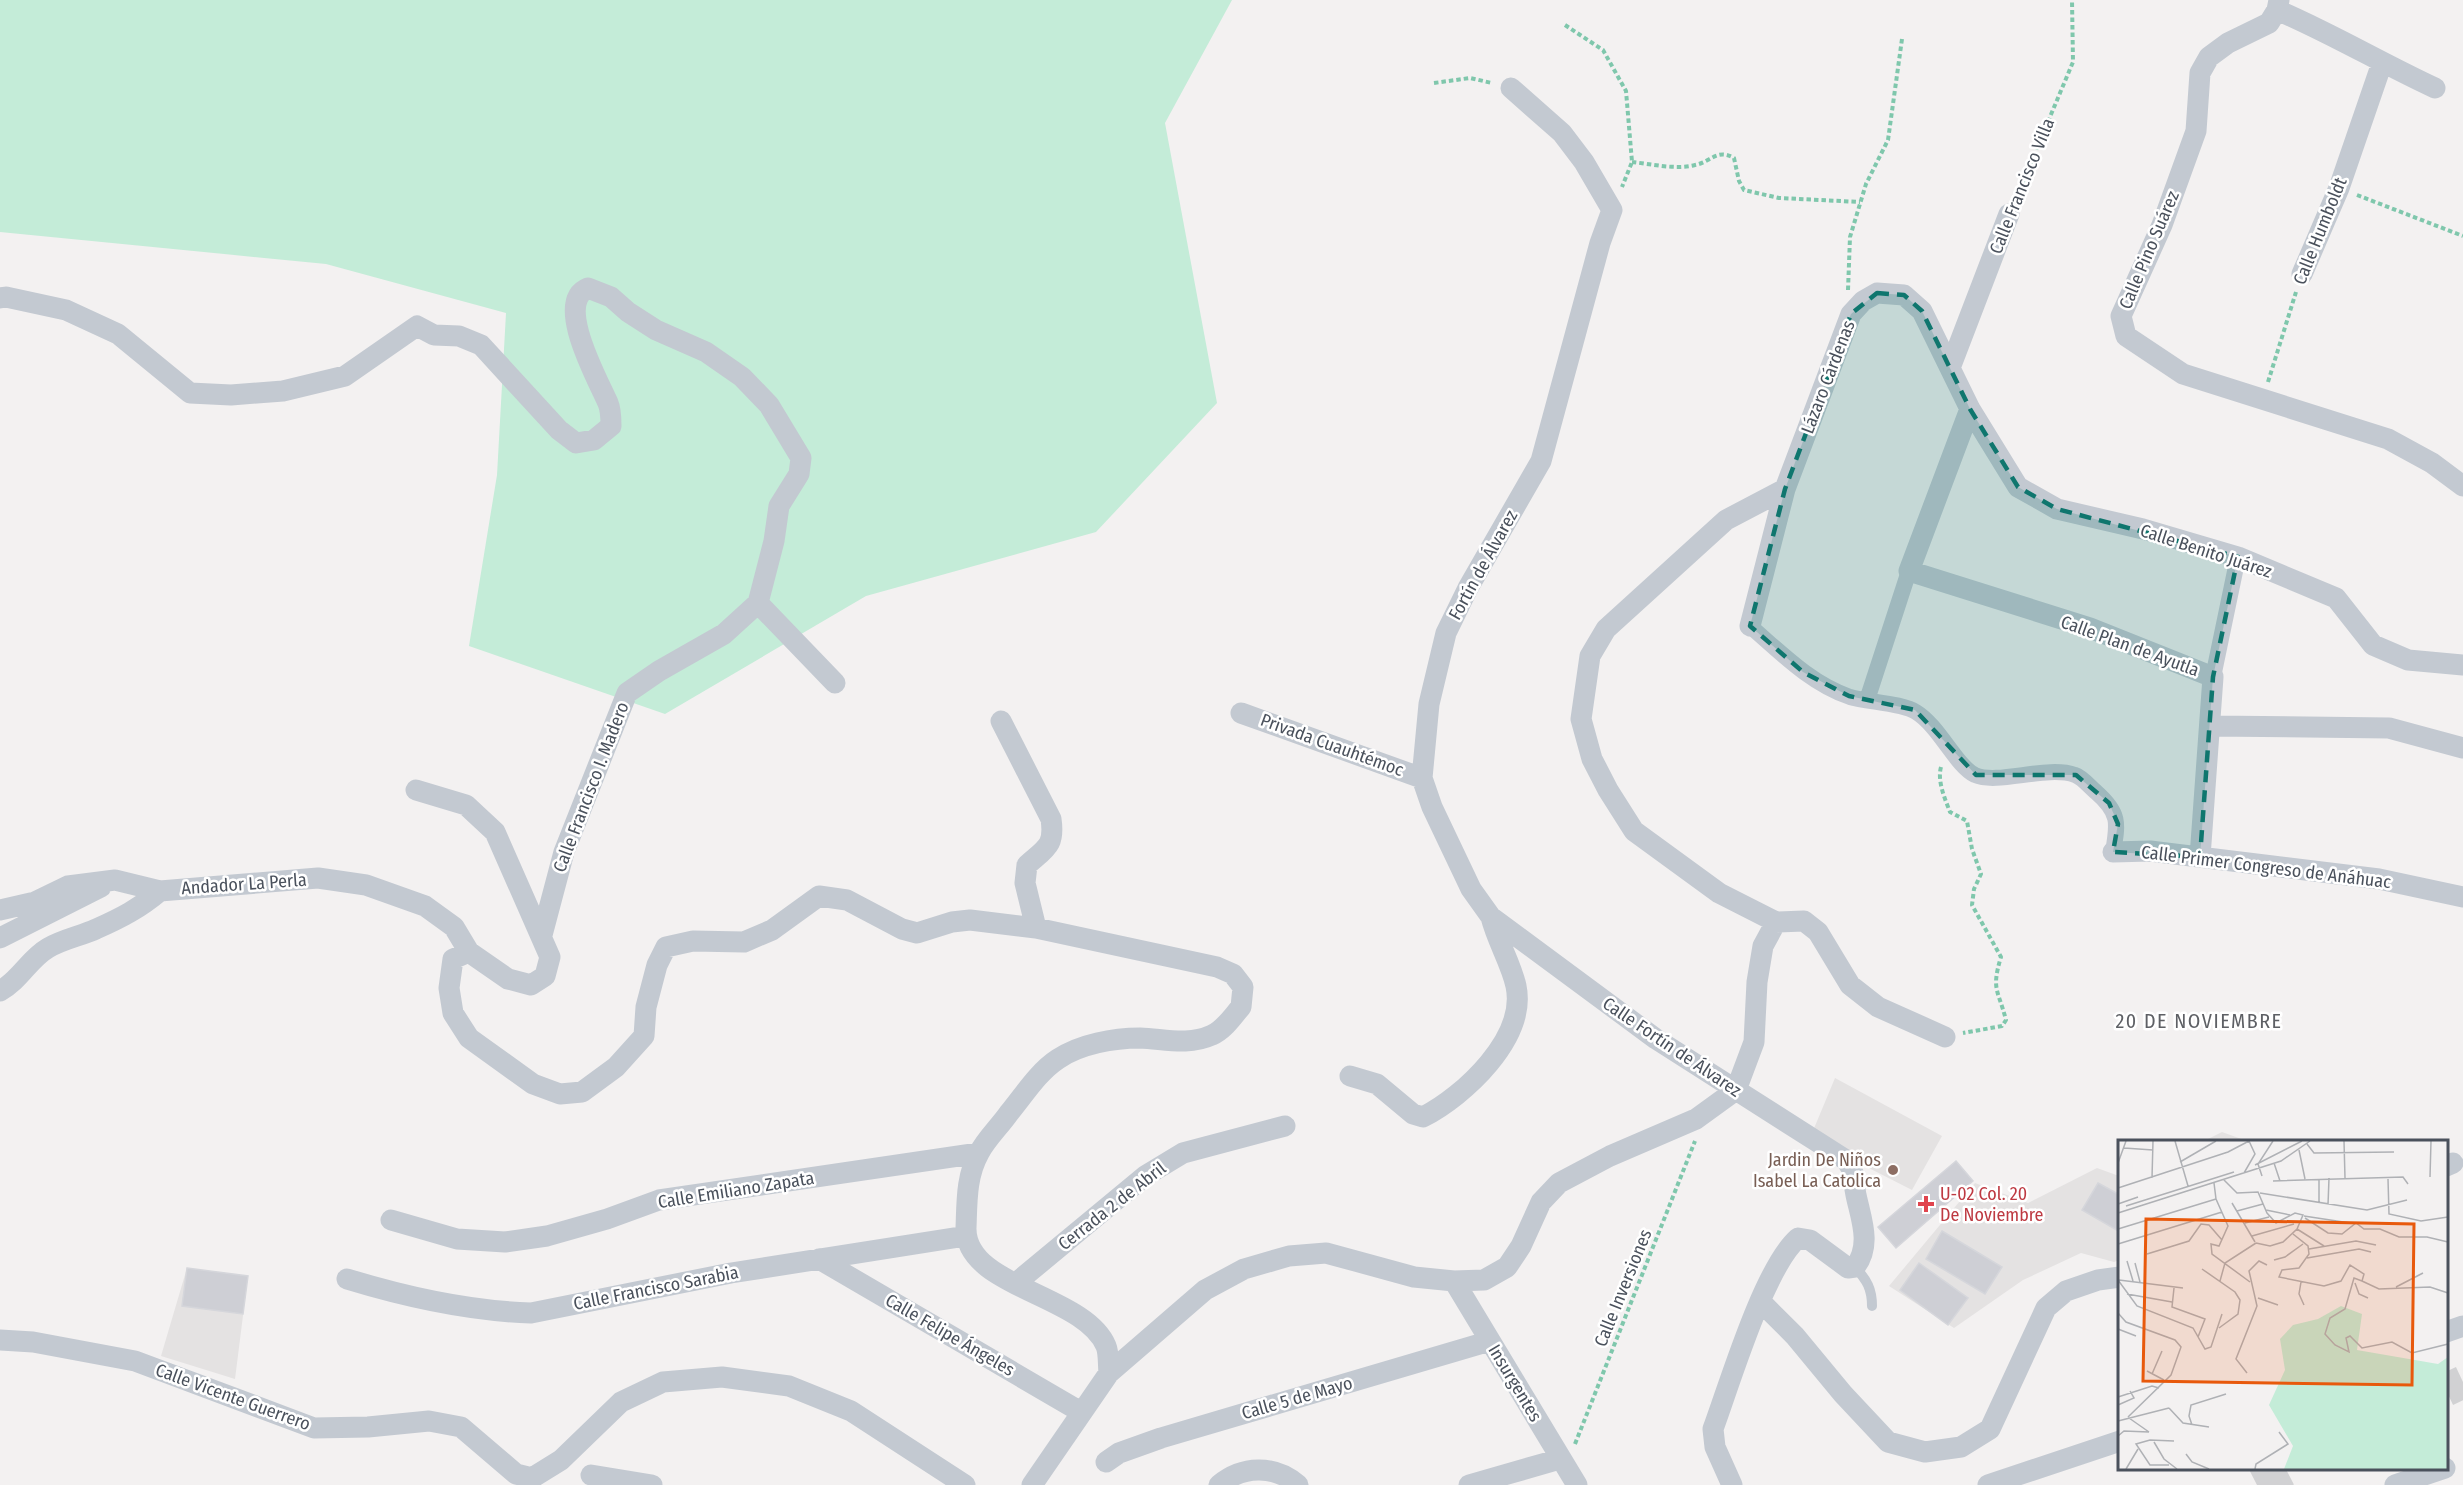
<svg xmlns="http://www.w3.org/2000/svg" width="2463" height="1485" viewBox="0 0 2463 1485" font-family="'Fira Sans Condensed',sans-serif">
	<rect width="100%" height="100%" fill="#f3f1f1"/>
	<!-- education -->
	<path fill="#e4e2e2" d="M1835,1078L1942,1136L1912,1190L1810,1138Z
		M2222,1132L2247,1141H2204Z
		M2097,1168L2119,1176V1260L2114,1262L2081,1253L2023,1280L1954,1328L1889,1286L1975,1183L2028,1203Z
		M187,1268L248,1276L235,1379L161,1356Z"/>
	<!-- green -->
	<path fill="#c4ecd8" d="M0,0H1232L1165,123L1217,403L1096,532L866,596L665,714L469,646L497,475L506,313L326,264L0,232Z"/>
	<!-- building -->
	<path fill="#cecfd5" stroke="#d5d6db" stroke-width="1.5" d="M1956,1161L1973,1181L1896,1248L1878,1227Z
		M2098,1183L2120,1195V1232L2082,1210Z
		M1942,1231L2002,1267L1985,1294L1926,1259Z
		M1919,1263L1968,1298L1948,1325L1900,1290Z
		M187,1268L248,1276L243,1314L182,1306Z"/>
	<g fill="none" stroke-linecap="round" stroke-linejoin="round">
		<!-- motorway-tunnel -->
		<path stroke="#d1d1d3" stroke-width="33" stroke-dasharray="33 16" stroke-linecap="butt" d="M2446,1390L2463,1382
			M2257,1485L2290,1468"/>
		<!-- path -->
		<path stroke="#7fc7ac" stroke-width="4" stroke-dasharray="4.5 3" stroke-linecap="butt" d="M1565,25L1603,50L1626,91L1632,162L1622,187
			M1434,83L1470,78L1492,83
			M1632,162C1651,164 1676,170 1695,165C1711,162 1717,148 1734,158L1739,181L1744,190L1779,198L1860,202
			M2357,195L2463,236
			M2016,198L2073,62L2072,0
			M1848,290L1850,237L1866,184L1888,140L1902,39
			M2268,382L2296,292
			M1941,767C1937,781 1945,799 1950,812L1967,821L1972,849L1981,874L1974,889L1972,905L2001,957C1991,990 1998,989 2006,1020L2002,1026L1963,1033
			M1575,1444L1695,1141"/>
		<!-- service -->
		<path stroke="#c3c9d1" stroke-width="10" d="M1855,1267C1867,1280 1872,1289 1872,1306"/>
		<!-- pedestrian -->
		<path stroke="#c3c9d1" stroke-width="16" d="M1750,626C1780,652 1811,684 1850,697C1867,702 1903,703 1916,712C1939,726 1956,766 1975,775C1998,785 2047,765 2075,775C2082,777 2090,787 2096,792C2120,813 2118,823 2113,852
			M2213,677L2238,557
			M1867,700L1909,571"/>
		<!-- minor -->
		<path stroke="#c3c9d1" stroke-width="21" d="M2279,0L2277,10L2269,23L2228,43L2209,57L2200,73L2196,131L2162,225L2121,316L2126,336L2183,374L2388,439L2432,463L2463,486
			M2277,10C2331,33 2381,63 2435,88
			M1511,88L1562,133L1584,162L1612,210L1600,243L1541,461L1468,588L1446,633L1429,704L1422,778L1432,807L1471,889L1491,917L1656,1039L1846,1160C1858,1177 1852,1178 1856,1195C1861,1219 1872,1245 1855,1267L1848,1268L1810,1240L1798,1238C1764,1268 1730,1383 1713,1429L1715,1447L1732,1485
			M2302,274L2339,188L2382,63
			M0,298L6,297L66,310L118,334L190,393L231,395L283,391L345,376L417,326L434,335L459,336L481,345L559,430L576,443L594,440L611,426C611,418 611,410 608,403C598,380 554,302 588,288L611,297L628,312L656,330L706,352L742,377L769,405L801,458L799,474L779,506L774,541L758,603L724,634L659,671L627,693L564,852L542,935
			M1950,368L2009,214
			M1970,409L1909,571L2090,628L2213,677L2200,857
			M1785,489L1726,520L1606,629L1590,656L1581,719L1592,759L1608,790L1634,831L1719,893L1776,922L1804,921L1818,932L1850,985L1878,1007L1945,1037
			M758,603L835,683
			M1750,626L1785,489L1851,314L1863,301L1877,293L1904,295L1922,311L1970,409L2018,487L2057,509L2143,529L2238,557L2336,598L2373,645L2408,660L2463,665
			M1241,713L1422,778
			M1001,721L1051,819C1055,846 1046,848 1027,865L1025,883L1036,928
			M2211,726L2389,728L2463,748
			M416,790L466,805L495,832L550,957L545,976L531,985L508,979L469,952L453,959L449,988L453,1013L469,1038L533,1084L560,1094L582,1092L616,1067L644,1036L646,1007L657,965L666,947L693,941L744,942L772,930L819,896L847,900L902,929L917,933L952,922L970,920L1036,928L1217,967L1233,974L1243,987L1241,1007C1232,1017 1224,1030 1212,1035C1188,1046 1165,1039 1140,1038C1114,1038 1080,1044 1058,1059C1038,1072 1024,1095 1009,1113C1000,1126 986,1139 979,1153C966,1176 967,1203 966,1228C965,1288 1084,1294 1106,1346C1109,1353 1108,1364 1109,1373
			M2113,852L2150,851L2379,879L2463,897
			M0,910L35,902L68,886L115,880L160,891L318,878L366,885L425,906L454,927L469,952
			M0,938L101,887
			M0,991C20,980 29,959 48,948C63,939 81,936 96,929C121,918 140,908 160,891
			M1350,1076L1377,1084L1413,1114L1423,1117C1464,1096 1527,1038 1516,986C1511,963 1497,941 1491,917
			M2446,1166L2453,1163
			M391,1220L457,1239L505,1242L547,1236L607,1219L659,1200L979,1153
			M819,1259L1081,1412
			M347,1279C406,1297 469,1311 531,1313L731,1273L966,1236
			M1454,1281L1577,1485
			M1016,1283L1145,1176L1183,1153L1285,1126
			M1761,1302L1795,1336L1843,1394L1888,1442L1925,1452L1961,1447L1990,1429L2046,1308L2066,1291L2098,1280L2120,1277
			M2446,1332L2463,1326
			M0,1340L33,1342L135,1361L314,1428L368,1427L429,1421L461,1427L516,1474L532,1478L561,1460L621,1402L663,1382L722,1377L789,1386L851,1411L965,1485
			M1106,1462L1119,1453L1161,1438L1490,1341
			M591,1475L652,1485
			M1032,1485L1109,1373L1205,1290L1244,1269L1289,1256L1326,1253L1414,1277L1454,1281L1484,1280L1507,1267L1521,1246L1541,1202L1559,1183L1610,1156L1696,1119L1736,1090L1754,1042L1757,982L1763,946L1776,922
			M1219,1485C1242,1466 1274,1464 1298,1485
			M1469,1485L1560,1459
			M1988,1485L2120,1441
			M2395,1485L2445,1468"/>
	</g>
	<!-- marked area -->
	<path fill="#0f766e" fill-opacity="0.2" stroke="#0f766e" stroke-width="4.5" stroke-dasharray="12 8" stroke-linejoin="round" d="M1877,293L1904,295L1922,311L1970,409L2018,487L2057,509L2238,557L2213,677L2200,857L2113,852L2118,824L2109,803L2076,775H1976L1915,710L1849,696L1803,672L1750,626L1785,489L1851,314Z"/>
	<!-- markers -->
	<circle fill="#8d6e63" stroke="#fff" stroke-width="2" cx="1893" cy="1170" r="6"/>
	<path fill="#e0444e" stroke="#fff" stroke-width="2" d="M1923 1195h6v6h6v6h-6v6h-6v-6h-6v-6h6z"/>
	<g text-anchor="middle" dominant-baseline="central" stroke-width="5" stroke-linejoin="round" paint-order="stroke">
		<!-- street labels -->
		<g font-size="18" fill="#4a515c" stroke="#fff">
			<text transform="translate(2022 186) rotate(-68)">Calle Francisco Villa</text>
			<text transform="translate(2320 231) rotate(-68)">Calle Humboldt</text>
			<text transform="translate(2149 250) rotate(-67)">Calle Pino Suárez</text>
			<text transform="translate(1828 377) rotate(-69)">Lázaro Cárdenas</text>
			<text transform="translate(2206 551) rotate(18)">Calle Benito Juárez</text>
			<text transform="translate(1483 565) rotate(-61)">Fortín de Álvarez</text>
			<text transform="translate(2130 646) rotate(20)">Calle Plan de Ayutla</text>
			<text transform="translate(1332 745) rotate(20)">Privada Cuauhtémoc</text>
			<text transform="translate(591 787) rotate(-69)">Calle Francisco I. Madero</text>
			<text transform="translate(2266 867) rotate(7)">Calle Primer Congreso de Anáhuac</text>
			<text transform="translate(244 884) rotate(-4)">Andador La Perla</text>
			<text transform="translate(1672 1047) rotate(34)">Calle Fortín de Álvarez</text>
			<text transform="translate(736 1190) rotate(-9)">Calle Emiliano Zapata</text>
			<text transform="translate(1112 1206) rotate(-38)">Cerrada 2 de Abril</text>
			<text transform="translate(656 1288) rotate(-11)">Calle Francisco Sarabia</text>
			<text transform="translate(1623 1288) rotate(-68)">Calle Inversiones</text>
			<text transform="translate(950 1335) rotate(30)">Calle Felipe Ángeles</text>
			<text transform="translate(1515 1383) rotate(59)">Insurgentes</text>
			<text transform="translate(233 1397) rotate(20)">Calle Vicente Guerrero</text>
			<text transform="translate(1297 1398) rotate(-16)">Calle 5 de Mayo</text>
		</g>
		<!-- education labels -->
		<g font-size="18" fill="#785e54" stroke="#fff" text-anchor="end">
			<text x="1881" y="1160">Jardin De Niños<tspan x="1881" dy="21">Isabel La Catolica</tspan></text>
		</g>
		<!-- health labels -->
		<g font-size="18" fill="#be3a42" stroke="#fff" text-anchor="start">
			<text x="1940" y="1194">U-02 Col. 20<tspan x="1940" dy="21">De Noviembre</tspan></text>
		</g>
		<!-- neighbourhood labels -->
		<g font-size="20" letter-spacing="1.5" fill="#5e6065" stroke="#fff">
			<text x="2199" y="1021">20 DE NOVIEMBRE</text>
		</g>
	</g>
	<!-- overview -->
	<g transform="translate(2118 1140)">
		<rect width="330" height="330" fill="#f3f1f1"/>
		<path d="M223,166L244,174L239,210L320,224L330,217V329H166L175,306L151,265L167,230L162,199L175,185L200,179Z" fill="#c4ecd8"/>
		<path fill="none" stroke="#afb1b5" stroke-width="1.5" d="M57,1L70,46M226,1L227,38M189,4L196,13L276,12M6,8L35,10M181,10L187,39M62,22L98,1M0,23L8,1M156,23L162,41M137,25L184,1M126,33L137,14L131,1M144,36L140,24L155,1M312,37L313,1M34,38L35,1M201,39V63M270,39L271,74L303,81L330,77M106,40L119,53L140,52L149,73L158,83L177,73L185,75L179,89L165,102L152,106L138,103M155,41L285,37L290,44M96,43L98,59L110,86L101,106L93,104L94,114L132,142M0,48L110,12L131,1M142,53L249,70L289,60M114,63L137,102M0,64L20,57M210,65L211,38M8,66L116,32M148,70L172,75M119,71L145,64M0,73L163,21L192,1M186,76L232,83M187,78L210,93L224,94L238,83L246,89H262L281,97H309L330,102M127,83L151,77M0,89L98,59M179,89L206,106M175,94L190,106L191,114L181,128L164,130L161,137L206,146L223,141L232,125L246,134L244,141L236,138L227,169L212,178L207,194L217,205L231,212L228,198L232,196L244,208L274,202L294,213L330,204M134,96L176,84M0,104L104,72M191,109L238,101L258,105M29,114L71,101L83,84L91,85L104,100M189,118L241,109L253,112M156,120L167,117L185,104M9,121L15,141M17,123L22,142M84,129L117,152L122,160L120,174L101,188M0,140L19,166L75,188L87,209L93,207L104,174M1,140L65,148M102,141L107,123L138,103M244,141L261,149L312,147L330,153M183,142L181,154L186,165M237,143L241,154L250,158M278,147L305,133M56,148L54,167L87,179L80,197M9,154L54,162M140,158L160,165M0,173L8,182L57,200L63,207L53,235L10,277M0,189L18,196M29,231L46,240M129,233L118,219L139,166L131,131L141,121L149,125M34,234L44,211M0,257L34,246L41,248M0,265L16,258L12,251M51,268L65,283L91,287M11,278L31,292M0,281L51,268M74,285L71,276L73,265L108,254M0,296L6,291L31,292M36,302L46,319L59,329M68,314L74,322L91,329M51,325H32L18,304L32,300L56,301M8,329L20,309M137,329L138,324L170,304L161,292"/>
		<path fill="#e8590c" fill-opacity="0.15" stroke="#e8590c" stroke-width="3" d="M28,79L296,84L294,245L25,241Z"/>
		<rect width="330" height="330" fill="none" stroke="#4a515c" stroke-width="3"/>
	</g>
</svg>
